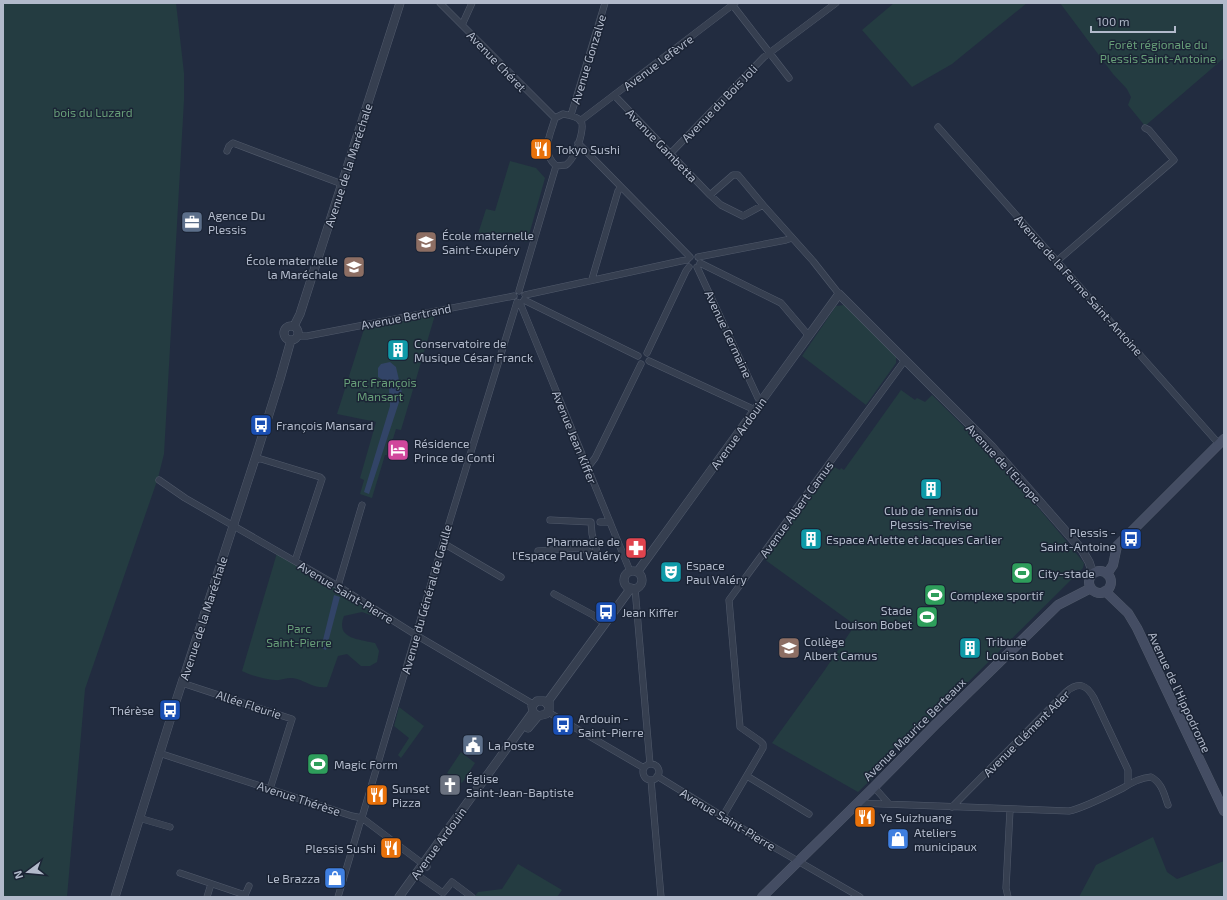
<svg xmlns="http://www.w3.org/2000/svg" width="1227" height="900" viewBox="0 0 1227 900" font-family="'Exo 2',sans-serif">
	<rect width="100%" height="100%" fill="#222c40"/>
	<!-- green -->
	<path fill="#243c41" d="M3,3H176L184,73V100L164,454L158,478L85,689L67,897H3Z
		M894,3H1027L952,64L912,87L862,30Z
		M1060,3H1224V58L1145,126L1128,105L1131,97L1127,89L1113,74Z
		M510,161L536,168L545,178L527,242L492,232L489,234L487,240L477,237L486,209L495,211Z
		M844,305L896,357V363L866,405L802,356L836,306Z
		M435,315L401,430L396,429L388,455H385L372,498L360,494L364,480L360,478L376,422L337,414L364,329Z
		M901,390L915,400L917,398L925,402L932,395C986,447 1037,504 1084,563L1083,568L931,719L924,718L880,761L882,769L858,792L772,743L824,671L855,625L764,559L815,489L821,485L823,478L832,466L840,470L841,468L844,470Z
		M277,553L389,618L387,621L362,612L344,616C335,639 359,639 375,643L379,651L377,662L370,666H361L347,654L338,656L327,687C316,689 307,682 297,679C288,676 282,681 275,680C265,679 252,676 242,671Z
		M399,707L424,726L401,758L398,755L409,738L394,726Z
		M461,752L475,763L462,783L447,773Z
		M1153,837L1167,872L1177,879L1224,861V897H1079L1096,865Z
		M518,864L562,890L557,897H477L475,896L478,892L502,889Z"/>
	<!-- water -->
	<path fill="#324467" d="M390,362L396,367L402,393L369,494L364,492L390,406L389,388L386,382L378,377V368L381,364Z
		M334,595L340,597L326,650L321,648Z"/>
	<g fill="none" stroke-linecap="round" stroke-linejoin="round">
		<!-- minor casing -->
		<g stroke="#515a6b" stroke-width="7">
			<path id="minor" d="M440,3L555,118
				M731,3L789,78
				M462,25L472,3
				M614,95L710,195L721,205L743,216L763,205L738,175H733L710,195
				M563,114C569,115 577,116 581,121C585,127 577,152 572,158C571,161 568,163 566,165L556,166C540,151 550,137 555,118Z
				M571,115L605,3
				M580,121L735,3
				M938,127L1219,444
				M578,143L690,257
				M227,151L229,146L233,143L342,184
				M670,154L764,57L836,3
				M763,205L813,261L839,294
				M698,257L786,240L792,238
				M1057,261L1174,160L1149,130L1145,128
				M700,263L781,303L809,336
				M697,267L758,398L762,400
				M592,279L618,191L621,187
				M519,291L556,166
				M525,295L681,261L687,260
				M524,300L638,356
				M520,303L630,571
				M298,336H307L514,296
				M647,353L686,271L689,267
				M649,361L755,410
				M255,459H261L320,477L322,479L295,561
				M588,467L595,458L641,364
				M159,480L185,498L338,586L416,635L533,704
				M600,522H610
				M443,543L501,577
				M538,551L580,548L596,554L597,552L592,534L591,522L550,520
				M338,586L362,505
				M635,588L650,764
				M554,594L593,615L601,621
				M182,683L292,719L270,789
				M548,712L644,768
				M159,753L352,816L362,818L427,867
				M643 772a8 8 0 1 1 16 0a8 8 0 1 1-16 0Z
				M657,776L753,835L860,897
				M747,776L809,814
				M651,780L661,897
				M874,787L889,804
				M857,803L1069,811C1081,809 1111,794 1123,788C1132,782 1140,778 1151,777C1162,783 1164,794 1168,805
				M952,807L1066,692C1079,681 1087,685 1094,698L1128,770V783
				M723,816L763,748V744L760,741L740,727L729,600L905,360
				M139,818L170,827
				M180,873L245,895L249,886
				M416,874L443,893L452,882L472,897
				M207,897L211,884
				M338,897L359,826L363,814L443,543L517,302
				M1008,897L1006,888L1010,810"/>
		</g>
		<!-- tertiary casing -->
		<g stroke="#515a6b" stroke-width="9">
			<path id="tertiary" d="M284 333a7 7 0 1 1 14 0a7 7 0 1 1-14 0Z
				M294,326L300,314L400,3
				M624 580a9 9 0 1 1 18 0a9 9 0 1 1-18 0Z
				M638,571L839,294L992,447L1082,550L1089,562L1093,574
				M548,705L544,701H537L532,706L533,712L538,716L546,714L549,710V700L631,588
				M528,728L538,716
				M115,897L177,698L256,456L280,379L291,340
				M399,897L533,712"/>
		</g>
		<!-- secondary casing -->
		<g stroke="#515a6b" stroke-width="10">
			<path id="secondary" d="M1089 582a11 11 0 1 1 22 0a11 11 0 1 1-22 0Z
				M1107,574L1113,565L1117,546L1224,439
				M1105,591L1128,613L1137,628L1224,811
				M762,897L874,787L935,725L1058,605L1091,588"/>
		</g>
		<!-- minor -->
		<use href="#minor" stroke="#363f50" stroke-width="6"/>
		<!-- tertiary -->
		<use href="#tertiary" stroke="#363f50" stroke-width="8"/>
		<!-- secondary -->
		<use href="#secondary" stroke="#444d63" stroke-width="9"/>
	</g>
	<!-- icons -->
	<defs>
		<g id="restaurant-square" transform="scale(1.15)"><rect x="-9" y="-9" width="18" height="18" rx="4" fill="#e8710a" stroke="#1b2435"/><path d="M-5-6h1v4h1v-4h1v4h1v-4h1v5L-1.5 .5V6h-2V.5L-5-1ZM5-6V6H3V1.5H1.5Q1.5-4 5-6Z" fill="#fff"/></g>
		<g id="office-square" transform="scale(1.15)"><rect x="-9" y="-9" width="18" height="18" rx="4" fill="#5c6f8a" stroke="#1b2435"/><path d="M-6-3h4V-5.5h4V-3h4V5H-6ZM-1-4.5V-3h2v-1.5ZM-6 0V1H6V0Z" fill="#fff"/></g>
		<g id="school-square" transform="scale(1.15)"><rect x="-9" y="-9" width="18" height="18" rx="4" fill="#8d6e63" stroke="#1b2435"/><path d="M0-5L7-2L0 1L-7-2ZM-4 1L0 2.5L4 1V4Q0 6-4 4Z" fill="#fff"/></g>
		<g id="building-square" transform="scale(1.15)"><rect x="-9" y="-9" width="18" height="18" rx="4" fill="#0f9aa8" stroke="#1b2435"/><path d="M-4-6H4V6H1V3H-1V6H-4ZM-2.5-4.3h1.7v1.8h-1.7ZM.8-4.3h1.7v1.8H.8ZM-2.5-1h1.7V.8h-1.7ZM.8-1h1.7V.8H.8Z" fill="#fff"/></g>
		<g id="bus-square" transform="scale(1.15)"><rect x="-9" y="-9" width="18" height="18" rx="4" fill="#1a4fb4" stroke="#1b2435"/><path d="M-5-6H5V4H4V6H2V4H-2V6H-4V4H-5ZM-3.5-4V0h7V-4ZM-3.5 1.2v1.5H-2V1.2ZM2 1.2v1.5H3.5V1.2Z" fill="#fff"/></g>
		<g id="hotel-square" transform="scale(1.15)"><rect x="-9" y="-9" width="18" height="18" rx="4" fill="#d1479c" stroke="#1b2435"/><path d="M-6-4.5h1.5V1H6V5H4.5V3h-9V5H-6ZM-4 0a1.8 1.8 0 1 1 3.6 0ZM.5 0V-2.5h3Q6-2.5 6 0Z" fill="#fff"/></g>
		<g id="pharmacy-square" transform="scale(1.15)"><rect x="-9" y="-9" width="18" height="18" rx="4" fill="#e0444e" stroke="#1b2435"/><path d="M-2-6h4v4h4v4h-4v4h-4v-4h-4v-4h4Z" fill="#fff"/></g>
		<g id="theatre-square" transform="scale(1.15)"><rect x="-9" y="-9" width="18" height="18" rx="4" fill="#0f9aa8" stroke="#1b2435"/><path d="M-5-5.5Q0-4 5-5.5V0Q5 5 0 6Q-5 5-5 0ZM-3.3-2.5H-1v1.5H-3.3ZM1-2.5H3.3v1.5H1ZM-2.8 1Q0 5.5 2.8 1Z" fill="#fff"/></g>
		<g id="stadium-square" transform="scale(1.15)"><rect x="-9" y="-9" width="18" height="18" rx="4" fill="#2e9e5b" stroke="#1b2435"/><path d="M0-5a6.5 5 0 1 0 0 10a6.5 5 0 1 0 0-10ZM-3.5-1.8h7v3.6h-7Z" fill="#fff"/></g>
		<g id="civic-square" transform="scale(1.15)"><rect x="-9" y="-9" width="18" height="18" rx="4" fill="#5c6f8a" stroke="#1b2435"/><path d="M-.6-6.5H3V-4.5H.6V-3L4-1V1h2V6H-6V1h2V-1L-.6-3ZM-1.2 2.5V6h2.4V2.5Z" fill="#fff"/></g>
		<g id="church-square" transform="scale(1.15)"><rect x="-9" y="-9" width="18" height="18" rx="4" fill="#6b7280" stroke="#1b2435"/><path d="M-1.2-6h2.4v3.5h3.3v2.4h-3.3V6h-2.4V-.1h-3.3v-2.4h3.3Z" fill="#fff"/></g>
		<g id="shop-square" transform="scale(1.15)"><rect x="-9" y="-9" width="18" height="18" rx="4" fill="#3f7fe0" stroke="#1b2435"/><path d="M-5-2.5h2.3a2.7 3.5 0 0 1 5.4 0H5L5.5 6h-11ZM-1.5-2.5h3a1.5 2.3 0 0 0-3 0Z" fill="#fff"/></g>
	</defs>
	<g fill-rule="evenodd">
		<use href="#restaurant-square" x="541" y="149"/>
		<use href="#office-square" x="192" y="222"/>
		<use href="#school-square" x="426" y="242"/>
		<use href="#school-square" x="354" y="267"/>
		<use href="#building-square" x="398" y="350"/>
		<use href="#bus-square" x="261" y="425"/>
		<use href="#hotel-square" x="398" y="450"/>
		<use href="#building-square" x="931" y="489"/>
		<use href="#building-square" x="811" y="539"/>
		<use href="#bus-square" x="1131" y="539"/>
		<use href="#pharmacy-square" x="636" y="548"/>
		<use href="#theatre-square" x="671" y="572"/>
		<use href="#stadium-square" x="1022" y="573"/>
		<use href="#stadium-square" x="935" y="595"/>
		<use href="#bus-square" x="606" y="612"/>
		<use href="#stadium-square" x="927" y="617"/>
		<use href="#school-square" x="789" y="648"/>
		<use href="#building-square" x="970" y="648"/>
		<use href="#bus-square" x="170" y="710"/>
		<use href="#bus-square" x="563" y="725"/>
		<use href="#civic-square" x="473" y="745"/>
		<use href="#stadium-square" x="318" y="764"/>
		<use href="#church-square" x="450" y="785"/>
		<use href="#restaurant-square" x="377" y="795"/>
		<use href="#restaurant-square" x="865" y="817"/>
		<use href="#shop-square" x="898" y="839"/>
		<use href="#restaurant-square" x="391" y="848"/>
		<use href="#shop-square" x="335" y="878"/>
	</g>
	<g text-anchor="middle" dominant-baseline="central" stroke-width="3" stroke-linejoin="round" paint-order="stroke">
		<!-- park labels -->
		<g font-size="12" fill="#679e78" stroke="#1b2435">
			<text x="1158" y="44">Forêt régionale du<tspan x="1158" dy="14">Plessis Saint-Antoine</tspan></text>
			<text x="93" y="112">bois du Luzard</text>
			<text x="380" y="382">Parc François<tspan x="380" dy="14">Mansart</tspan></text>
			<text x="299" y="628">Parc<tspan x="299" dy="14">Saint-Pierre</tspan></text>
		</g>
		<!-- street labels -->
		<g font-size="12" fill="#b2bacb" stroke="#1b2435">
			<text transform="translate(588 59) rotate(-73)">Avenue Gonzalve</text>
			<text transform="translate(497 61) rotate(46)">Avenue Chéret</text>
			<text transform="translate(658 62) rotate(-37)">Avenue Lefèvre</text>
			<text transform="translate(719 103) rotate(-46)">Avenue du Bois Joli</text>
			<text transform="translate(662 145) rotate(46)">Avenue Gambetta</text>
			<text transform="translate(348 165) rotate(-72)">Avenue de la Maréchale</text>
			<text transform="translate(1079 285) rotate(48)">Avenue de la Ferme Saint-Antoine</text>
			<text transform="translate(406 316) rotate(-11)">Avenue Bertrand</text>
			<text transform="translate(729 334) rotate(65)">Avenue Germaine</text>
			<text transform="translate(738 433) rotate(-54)">Avenue Ardouin</text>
			<text transform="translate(575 437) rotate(68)">Avenue Jean Kiffer</text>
			<text transform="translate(1004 463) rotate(47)">Avenue de l'Europe</text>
			<text transform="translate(796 509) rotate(-54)">Avenue Albert Camus</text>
			<text transform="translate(346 592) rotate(31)">Avenue Saint-Pierre</text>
			<text transform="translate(426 599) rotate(-74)">Avenue du Général de Gaulle</text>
			<text transform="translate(203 618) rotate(-72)">Avenue de la Maréchale</text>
			<text transform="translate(1180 692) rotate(65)">Avenue de l'Hippodrome</text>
			<text transform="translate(249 704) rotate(18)">Allée Fleurie</text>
			<text transform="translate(914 729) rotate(-45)">Avenue Maurice Berteaux</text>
			<text transform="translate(1026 733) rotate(-45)">Avenue Clément Ader</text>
			<text transform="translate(299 798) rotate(18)">Avenue Thérèse</text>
			<text transform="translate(728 819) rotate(31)">Avenue Saint-Pierre</text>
			<text transform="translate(438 843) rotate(-54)">Avenue Ardouin</text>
		</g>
		<!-- poi labels -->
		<g font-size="12" fill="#b2bacb" stroke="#1b2435" text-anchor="start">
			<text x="556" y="149">Tokyo Sushi</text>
			<text x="208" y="215">Agence Du<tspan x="208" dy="14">Plessis</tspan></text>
			<text x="442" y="235">École maternelle<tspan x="442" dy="14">Saint-Exupéry</tspan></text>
			<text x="338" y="260" text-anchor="end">École maternelle<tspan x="338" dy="14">la Maréchale</tspan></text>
			<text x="414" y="343">Conservatoire de<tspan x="414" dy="14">Musique César Franck</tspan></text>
			<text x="276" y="425">François Mansard</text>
			<text x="414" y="443">Résidence<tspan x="414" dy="14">Prince de Conti</tspan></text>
			<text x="931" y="510" text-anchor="middle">Club de Tennis du<tspan x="931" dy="14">Plessis-Trevise</tspan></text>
			<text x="1116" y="532" text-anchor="end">Plessis -<tspan x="1116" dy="14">Saint-Antoine</tspan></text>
			<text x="826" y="539">Espace Arlette et Jacques Carlier</text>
			<text x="620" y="541" text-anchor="end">Pharmacie de<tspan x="620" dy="14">l'Espace Paul Valéry</tspan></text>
			<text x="686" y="565">Espace<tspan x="686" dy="14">Paul Valéry</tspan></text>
			<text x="1038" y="573">City-stade</text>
			<text x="950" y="595">Complexe sportif</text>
			<text x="912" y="610" text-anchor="end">Stade<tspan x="912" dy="14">Louison Bobet</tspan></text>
			<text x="622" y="612">Jean Kiffer</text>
			<text x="804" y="641">Collège<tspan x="804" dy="14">Albert Camus</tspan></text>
			<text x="986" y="641">Tribune<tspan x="986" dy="14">Louison Bobet</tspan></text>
			<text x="154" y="710" text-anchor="end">Thérèse</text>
			<text x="578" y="718">Ardouin -<tspan x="578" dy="14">Saint-Pierre</tspan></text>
			<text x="488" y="745">La Poste</text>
			<text x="334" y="764">Magic Form</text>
			<text x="466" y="778">Église<tspan x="466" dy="14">Saint-Jean-Baptiste</tspan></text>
			<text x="392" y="788">Sunset<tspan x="392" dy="14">Pizza</tspan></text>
			<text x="880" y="817">Ye Suizhuang</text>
			<text x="914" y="832">Ateliers<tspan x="914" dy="14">municipaux</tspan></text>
			<text x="376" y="848" text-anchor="end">Plessis Sushi</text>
			<text x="320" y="878" text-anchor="end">Le Brazza</text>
		</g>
	</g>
	<!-- border -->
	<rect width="1227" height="900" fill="none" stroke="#b2bacb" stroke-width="8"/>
	<!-- north arrow -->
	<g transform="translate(28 872) rotate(254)" stroke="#1b2435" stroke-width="3" paint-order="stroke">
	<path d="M0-3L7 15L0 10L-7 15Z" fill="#b2bacb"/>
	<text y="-6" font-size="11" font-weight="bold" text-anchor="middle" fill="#b2bacb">N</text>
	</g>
	<!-- scale -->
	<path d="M1091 26v6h84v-6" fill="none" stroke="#b2bacb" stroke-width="2"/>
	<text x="1097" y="26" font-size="12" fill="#b2bacb" stroke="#1b2435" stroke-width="3" paint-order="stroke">100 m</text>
</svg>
